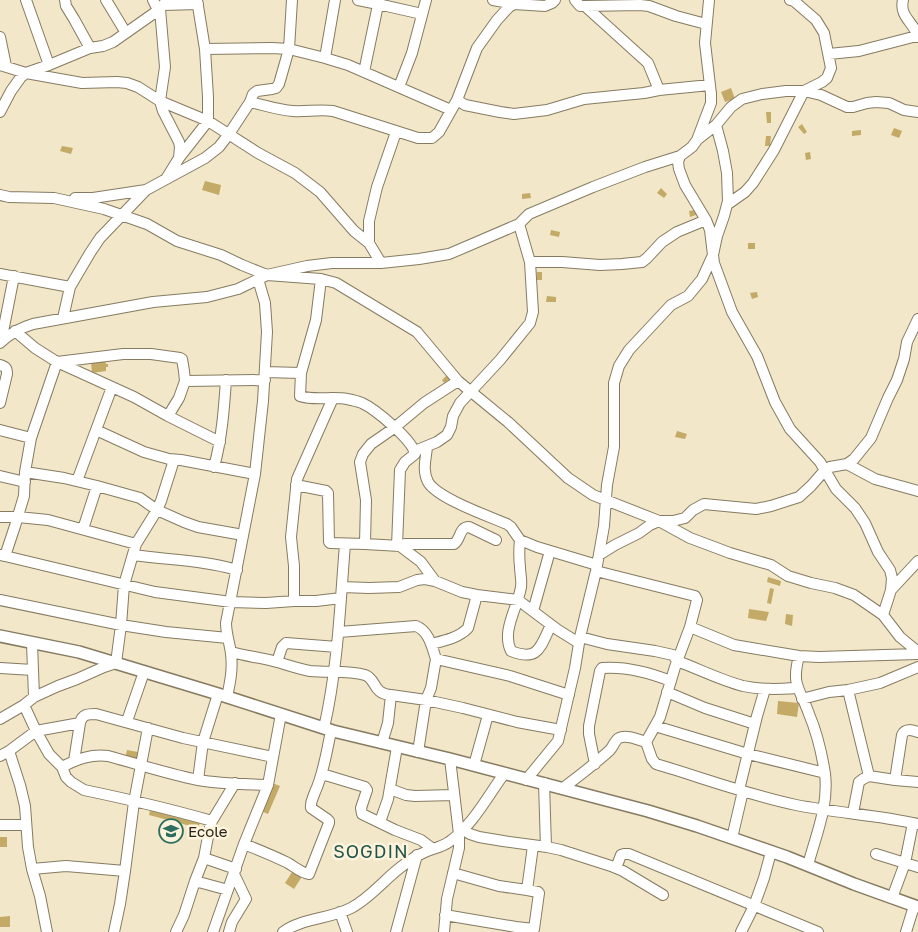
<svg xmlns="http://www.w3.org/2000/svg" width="918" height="932" viewBox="0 0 918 932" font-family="'Golos Text',sans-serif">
	<rect width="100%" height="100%" fill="#f2e7c9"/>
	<!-- building -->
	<path fill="#c3aa66" d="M731,88L735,99L725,102L721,92Z
		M766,112H771V123H767Z
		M802,124L807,132L804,134L798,127Z
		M894,128L902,131L899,138L891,135Z
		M861,130V135L852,136V131Z
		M766,136H771L770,146H765Z
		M62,146L73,148L71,154L60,151Z
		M810,152L811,159L806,160L805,153Z
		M205,181L221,185L219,195L202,190Z
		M661,188L667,194L664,198L657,193Z
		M530,193L531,198L522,199V194Z
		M695,210L696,215L690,217L689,211Z
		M551,230L560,232L559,237L550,235Z
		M748,243H755V249H748Z
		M537,272H542V280H537Z
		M757,292L758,297L752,299L750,293Z
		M547,296L556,297V302H546Z
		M105,361L106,364H108V367H106V371L92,373L91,362Z
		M447,375L450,379L444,383L442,380Z
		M677,431L687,434L685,439L675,437Z
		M768,577L781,581L780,586L767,582Z
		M770,588L774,589L771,604L767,603Z
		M749,609L769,612L766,621L748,618Z
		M786,614L793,615L792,626L785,624Z
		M778,701L799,703L797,717L777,714Z
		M127,750L138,752L136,761L125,759Z
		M272,783L280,786L268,814L261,811Z
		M151,806L201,820L198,828L149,815Z
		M0,837H7V847H0Z
		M294,869L303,875L294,889L285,883Z
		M10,916V927H0V917Z"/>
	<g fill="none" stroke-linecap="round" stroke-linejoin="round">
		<!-- minor casing -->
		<g stroke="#867b61" stroke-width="12">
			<path id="minor" d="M26,0L49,65
				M65,0L66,6L74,19L90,48
				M106,0L126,33
				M153,0L158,10
				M358,0L378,4L422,14
				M493,0L514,4
				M575,0L580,6H585L640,5L649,6L676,16L706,24
				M709,0L705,43L711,94V103L697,140L692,147L680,156L678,162L679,169L685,185L706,220L710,230L714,263L732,312L757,356L775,402L790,429L820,462L836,489L855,508L865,523L878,552L890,570L892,578L891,590L883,615
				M903,0C899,17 914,22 918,37
				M163,5L198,4
				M585,6L648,63L659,90
				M160,9L165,67L160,101L163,111L179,142L180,147L179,158
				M0,37L6,66
				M205,49L272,48L289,49L325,58L335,0
				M829,54L859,51L913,37H918
				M325,58L348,65L451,110
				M0,65L26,73L82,83L117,82L127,83L138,87L160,101L208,121L258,153L295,173L320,192L354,231L369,243
				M364,72L379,0
				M399,87L412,53L426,0
				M457,100L477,48L497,20L509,7L514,4L545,6L552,3L555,0
				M250,102C264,105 278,110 293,111C306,112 319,109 333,111L418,138H432L439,132L457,100L465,105L500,112L514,114L547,110L584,99L644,93L659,90L710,85
				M0,112L11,91L21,77L26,73L49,65L90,48L103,46L113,42L160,9L167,0
				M698,139L716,125L731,107L742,99L762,94L786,91H804L821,95L847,107H853L867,103L876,102L889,103L904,110L918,112
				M166,179L179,158L208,121V97L205,49L197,0
				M0,195L9,197L54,198L104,209L147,224L177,241L221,255L242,265L267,275L321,279L336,283L417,332L458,381L508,422L568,478L593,495L659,521L690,538L730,553L771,565L788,576L811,583L835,588L854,595L883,615L900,637L918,652
				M75,198H93L146,190L205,158L219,147L229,134L250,102L253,94L257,91L272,89L276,88L279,84L289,49L292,0
				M728,204L745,192L753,183L774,150L804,91L822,82L827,78L831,68L824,33L816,20L794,1L790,0
				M519,224L530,262H562L600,265L622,264L642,262L647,258L662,242L677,232L706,220
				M381,263L369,243V221L377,187L396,132
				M0,274L70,287
				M321,279L316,320L301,373L300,396C315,401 332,396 347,399C352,400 357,401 362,403C375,409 413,440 415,454L405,462L400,470L397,546
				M63,318L70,287L90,253L100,238L146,190
				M15,331L35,348L57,362L134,397L168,416L220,442
				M1,342L14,276
				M0,343C9,334 20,328 33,324L153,302L207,297L238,289L267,275L307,266L332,263H381L419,259L449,254L519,224L529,214L593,187L645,167L680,156
				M0,365C6,367 7,368 7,374L0,403
				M265,372L301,373
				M112,387L96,430L144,452L169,459L181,460L255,474
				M168,416L179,398L185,381L265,380
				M0,430L31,438
				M427,447C426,459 422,470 428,482C437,498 488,516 507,524L511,527L520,540
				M415,451L437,442L447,435L451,427L453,416L460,403L500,360L530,323L533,312L530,262
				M847,464L875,479L918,491
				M214,467C222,438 224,409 226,380
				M25,472L64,478L97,486
				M0,476L25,482
				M77,481L96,430
				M296,485L326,491L328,493L329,542L330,543L365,544L400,546L421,562L435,581
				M0,517H18L48,520L136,544
				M83,529L97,486L140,498L157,510L184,522L198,527L243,535
				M365,544L366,500L360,462L363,454L371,444L394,428L424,403L458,381
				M400,546L405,544H454C461,539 459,527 469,527L496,540
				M0,555L5,556L15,526L24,496L25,472L31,438L57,362L123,354H151L180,358L182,359L184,371L185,381
				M133,555C168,560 203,560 237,570
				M599,555L615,545L639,533L650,525L659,521H673L685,518L693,510L704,504L756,509L771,506L799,497L811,486L825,470L830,467L847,464L854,459L871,438L888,398L897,380L904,359L907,342L918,319
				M5,556L155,592L231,602L266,603L294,601H316L341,598
				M596,571L695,596L697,600L690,627L675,667L660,717L646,742
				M342,587L369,588L399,587L417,580L425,579L435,581L462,592L477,595L518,600L558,630L579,643
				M891,590L918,561
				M0,600L121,625L166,632L228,638
				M294,601V566L291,537L297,479L333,398
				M533,611L550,551
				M551,625C540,647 539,662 511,651C501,631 518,607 521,587C522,580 520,573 520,567C519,558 519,549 520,540L537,547L597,565
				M690,627L734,645L799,656L819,657L918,654
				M339,632L416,626C429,631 432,647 436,659
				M580,637L607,644L655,651L673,655L677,661C699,669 720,680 743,686C761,690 779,689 798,688
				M32,643L34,697
				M431,644C443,641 459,638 468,628L477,595
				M231,652C246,656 262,658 277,662C288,665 299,669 310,671C328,673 348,670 365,675C377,679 372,694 391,695
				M799,656C791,686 800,688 809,714C817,733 822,754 825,774C829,805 816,835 808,865
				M277,662L282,647L286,643L337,647
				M0,668L33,670
				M848,690L869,776
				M667,692L705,708L755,724
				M227,697C230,683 233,669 231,654C230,644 226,634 226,623L255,474L263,401L267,332L265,303L258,279
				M802,699L829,692L848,690L880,683L918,667
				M24,705L36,731L49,754L62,767L66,777L71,782L84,790C127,799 170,809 212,821
				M0,719L24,705L34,697L58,686L77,679L104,667L116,663L121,625L124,585L136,544L157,510L161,501L174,460
				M127,721L144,672
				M655,726L748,754L825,773
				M324,728C338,667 340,606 345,544
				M382,743L388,723L391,695L426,700L463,708L517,722L561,730
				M418,752L426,700L431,688L436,659L510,676L569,695
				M0,756L9,751
				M74,761L80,723
				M595,764L589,734V726L600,671L602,668C626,666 648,672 671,681
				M474,765L488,715
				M62,767C77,759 91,754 108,756C138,764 168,774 198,780C221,784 245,784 268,785
				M322,774L365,787L367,790L361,808L362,814L395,830L421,840L433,849
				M198,780L203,742L218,694
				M526,780L558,741L575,668L580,637L596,571L604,526L607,485L614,447V383L619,366L629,350L671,305L688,296L702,279L713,255L717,236L724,216L728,201L727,173L723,151L716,125
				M895,780L902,735C905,728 912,730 918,732
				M235,783L212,821L209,831L204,858L236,869
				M544,783L546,847
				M563,788C579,776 595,764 610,750C613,747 615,740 619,738C626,734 639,740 646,742L652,759L656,764C703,778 749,795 796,805C837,813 878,815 918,824
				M390,789L406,795L415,796L454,795
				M739,790L757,716L765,689
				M853,813L858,787L859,782L863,779L869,776L895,780L918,782
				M380,822L388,799L397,747
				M0,825H26
				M463,830L470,834L479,837L503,841L547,847L561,850L611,866L623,871L663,895
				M732,838L743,791
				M244,844C259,850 274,856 288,863C295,867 301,873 309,874L329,823V821L327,819L311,808C310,802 313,798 315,792C323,775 326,755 330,736L333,731
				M876,854L918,867
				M616,868L621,855L624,854H629L818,932
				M32,869L66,866L125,871
				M453,873L499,886L527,890L533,846
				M195,881L228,890
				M892,898L905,863L913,823
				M340,912L347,932
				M445,915L516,927L534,929L539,893L538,892L527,890
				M47,932L40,896L32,869L28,847L25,806L20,785L9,751L36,731L80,723C82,714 88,714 96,714L183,738L273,757
				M114,932L120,904L125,871L134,802L148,728
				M176,932L184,915L195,881L204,858
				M213,932L244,844L268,785L281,714
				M229,932L232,922L246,899L234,874
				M283,932C302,918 330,919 351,908C372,897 386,877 405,864C410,861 415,856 421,854C430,849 440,848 449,842C473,825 487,797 504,774
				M396,932L417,855
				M444,932L447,899L459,848V834L450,759
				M741,932L754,906L764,878L771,852
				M906,932L914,906"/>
		</g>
		<!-- tertiary casing -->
		<g stroke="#867b61" stroke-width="14">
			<path id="tertiary" d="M0,636L79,652L218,694L333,731L450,759L648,811L697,826L787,857L854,884L918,907"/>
		</g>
		<!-- minor -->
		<use href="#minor" stroke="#fff" stroke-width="10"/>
		<!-- tertiary -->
		<use href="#tertiary" stroke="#fff" stroke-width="11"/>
	</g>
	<!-- icons -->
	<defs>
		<g id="school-ring" transform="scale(1.25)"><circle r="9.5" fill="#fef4dd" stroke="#2d6f5f" stroke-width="1.5"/><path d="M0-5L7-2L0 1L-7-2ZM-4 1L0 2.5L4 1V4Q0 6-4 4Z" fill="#2d6f5f"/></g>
	</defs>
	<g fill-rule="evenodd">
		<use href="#school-ring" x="171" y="831"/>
	</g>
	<g text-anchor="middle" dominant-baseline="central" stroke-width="5" stroke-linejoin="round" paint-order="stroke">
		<!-- poi labels -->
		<g font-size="15" fill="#272217" stroke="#fef4dd" text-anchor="start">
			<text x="188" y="831">Ecole</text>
		</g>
		<!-- quarter labels -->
		<g font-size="18" letter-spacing="1" fill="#215549" stroke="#fef4dd">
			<text x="371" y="851">SOGDIN</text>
		</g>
	</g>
</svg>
